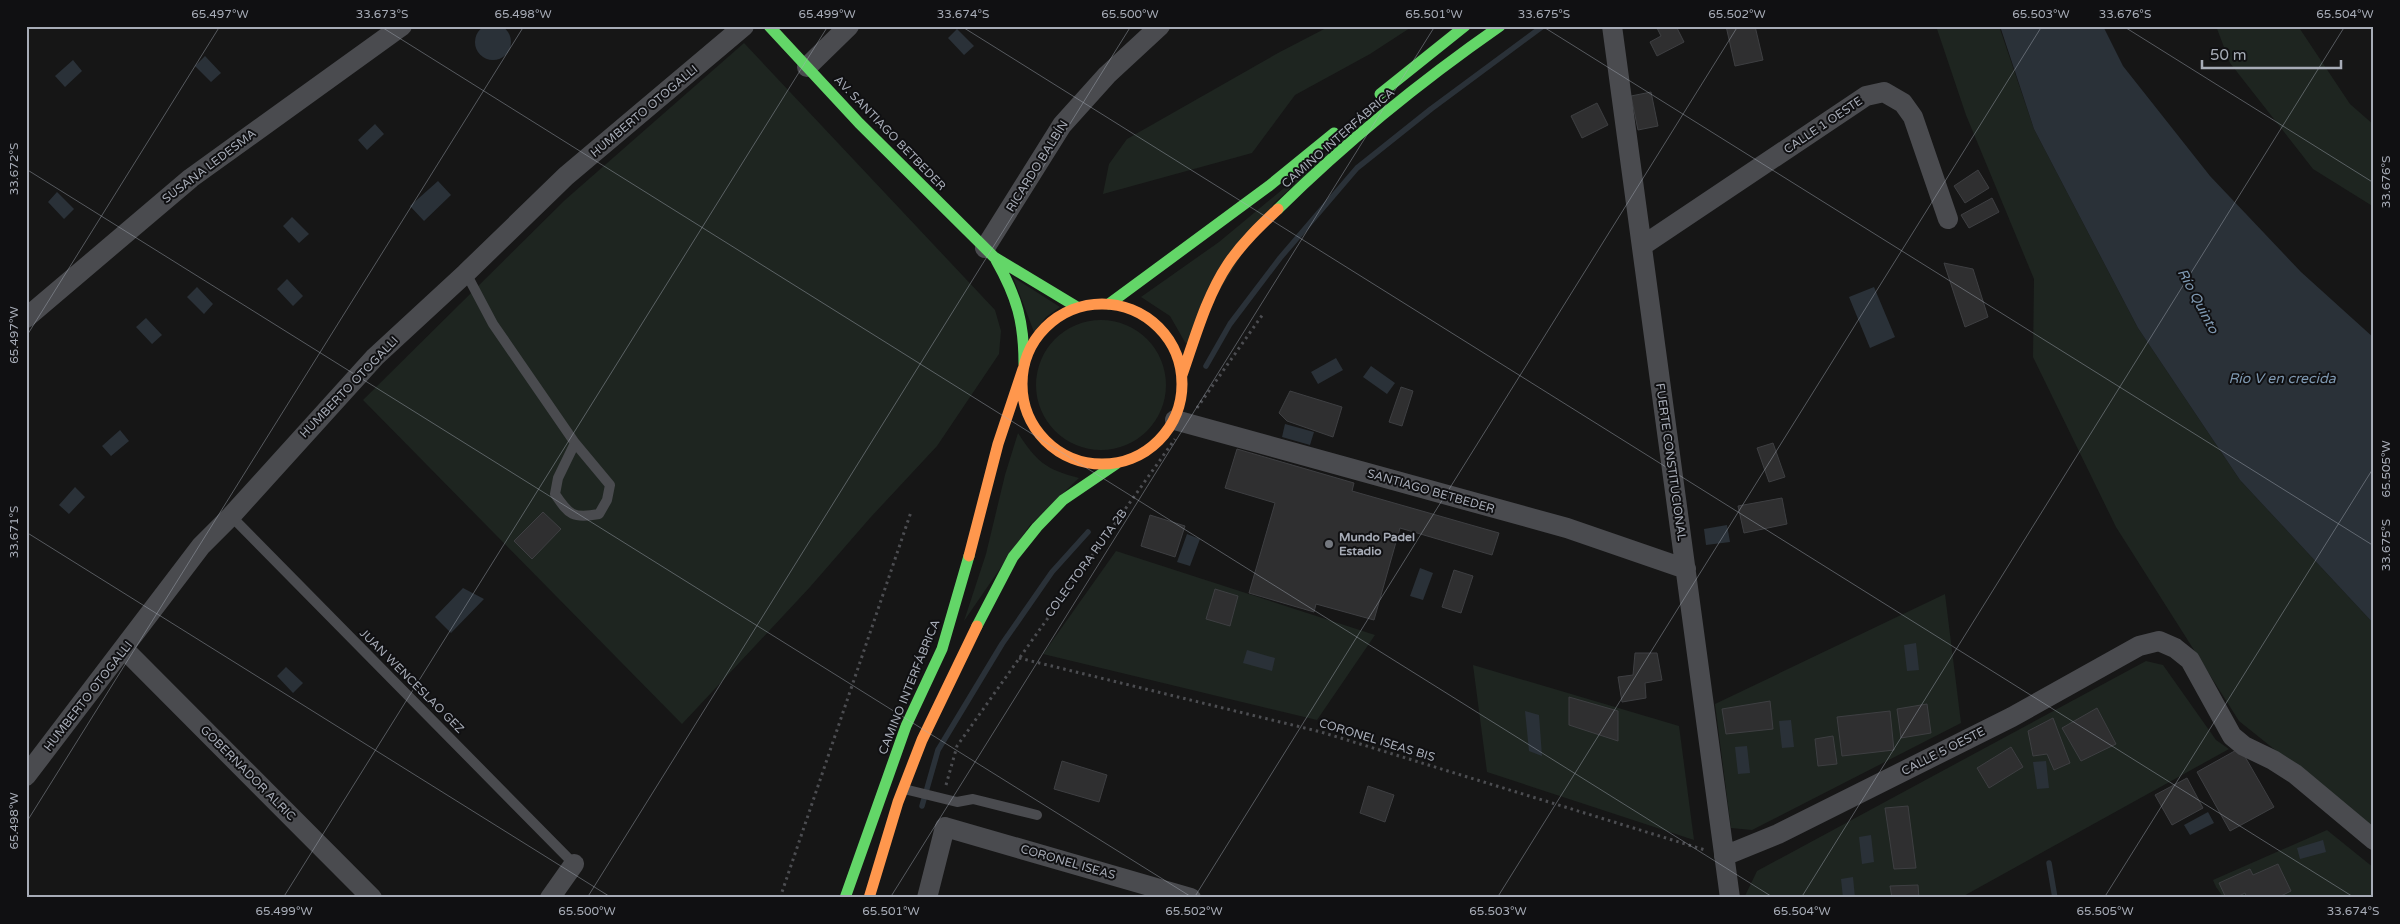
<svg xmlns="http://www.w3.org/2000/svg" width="2400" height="924" viewBox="0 0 2400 924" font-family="'Varela Round',sans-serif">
	<rect width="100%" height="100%" fill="#161616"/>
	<!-- green -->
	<path fill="#1e2520" d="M1330,26H1413L1370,54L1295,95L1252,153L1103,194L1109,164L1127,139L1278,53Z
		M1936,26H1999L2034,129L2138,328L2240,480L2374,624V829L2239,721L2116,527L2033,357L2034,279L1966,115Z
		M2216,26H2298L2350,104L2374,125V207L2313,169L2230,63Z
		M744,43L995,310L1001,331L999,354L937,446L870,518L810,587L682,724L363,400L565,200Z
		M1376,112L1274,203L1186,344L1170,316L1141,297L1219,242Z
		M1013,277L1060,307L1046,317L1034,332Z
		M1036 385a65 65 0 1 1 130 0a65 65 0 1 1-130 0Z
		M1018,433C1037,462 1045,469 1079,478L1030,525L964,621L986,554L1005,475Z
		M1116,551L1375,635L1317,720L1043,654Z
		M1945,594L1961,723L1752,830L1731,828L1715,704Z
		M2146,661L2163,665L2216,740L2229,749L1960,898H1744L1757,871Z
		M1473,665L1679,726L1694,840L1487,772Z
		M2327,830L2374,868V898H2224L2216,887L2213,880Z"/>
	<!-- water -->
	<path fill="#2a3138" d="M475 42a18 18 0 1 1 36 0a18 18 0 1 1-36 0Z
		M2000,26H2103L2123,66L2210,176L2301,272L2374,338V624L2240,480L2138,328L2034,129Z
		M957,29L974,46L964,55L948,38Z
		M205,56L221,73L211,82L195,66Z
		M73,60L82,71L65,87L55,76Z
		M375,124L384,134L367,150L358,140Z
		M438,181L451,195L424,221L410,206Z
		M57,192L74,209L64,219L48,202Z
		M292,217L309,234L299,243L283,226Z
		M287,279L303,296L293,306L277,289Z
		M197,287L213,304L204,314L187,297Z
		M1874,287L1895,337L1870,348L1849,297Z
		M146,318L162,335L152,344L136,327Z
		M1336,358L1343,370L1318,384L1311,372Z
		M1371,366L1395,383L1387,394L1363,377Z
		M1285,424L1314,432L1310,445L1282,437Z
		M120,430L129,441L111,456L102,446Z
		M75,487L85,497L69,514L59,505Z
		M1727,525L1730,542L1706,545L1704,529Z
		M1187,534L1200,539L1190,566L1177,562Z
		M1420,568L1433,573L1423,600L1410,596Z
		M463,588L484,599L451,633L435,617Z
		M1916,643L1919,670L1907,671L1904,645Z
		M1247,650L1275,658L1272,671L1243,663Z
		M286,667L303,683L293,693L277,676Z
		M1525,711L1539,715L1542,756L1529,751Z
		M1791,720L1794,747L1782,748L1779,721Z
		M1747,746L1750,773L1738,774L1735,747Z
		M2046,761L2049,788L2037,789L2033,762Z
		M2208,812L2214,823L2190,835L2184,825Z
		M1871,835L1874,862L1862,864L1859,837Z
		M2323,840L2326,852L2300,859L2297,848Z
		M1853,877L1855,898H1843L1841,879Z"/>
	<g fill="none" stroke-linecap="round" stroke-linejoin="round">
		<!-- stream -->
		<path stroke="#2a3138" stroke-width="5.5" d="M1206,366L1230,324L1280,258L1357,168L1431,109L1543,26
			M922,806L938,750L1002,644L1052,572L1088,532
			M2049,863L2055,898"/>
	</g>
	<!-- building -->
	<path fill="#2f2f30" stroke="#3e3f42" d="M1656,26H1676L1684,42L1657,56L1650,42L1661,36Z
		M1726,26H1755L1763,60L1735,66Z
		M1651,92L1658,126L1638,130L1631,96Z
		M1597,103L1608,125L1582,138L1571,116Z
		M1978,170L1989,188L1965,203L1954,186Z
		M1992,198L1999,212L1969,228L1961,215Z
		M1944,263L1973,269L1988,317L1965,327Z
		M1401,387L1413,391L1402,426L1389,422Z
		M1290,391L1342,407L1333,437L1287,421L1279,413Z
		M1773,443L1785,477L1769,482L1757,448Z
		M1237,449L1354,483L1352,491L1499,533L1492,555L1400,528L1374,620L1316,604L1314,612L1249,593L1275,503L1225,488Z
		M1782,498L1787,524L1744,533L1738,506Z
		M543,512L561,529L532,559L514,541Z
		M1150,515L1185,526L1175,557L1141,546Z
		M1454,570L1473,576L1461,613L1442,607Z
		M1215,589L1238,596L1230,626L1206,619Z
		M1635,653H1657L1662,680L1645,683L1646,698L1622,702L1618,677L1633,675Z
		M1569,697L1618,711V741L1569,725Z
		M1770,701L1773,729L1726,734L1722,709Z
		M1927,704L1931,733L1901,738L1897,709Z
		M2097,708L2116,744L2081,761L2062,728Z
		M1890,711L1894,750L1842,756L1837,717Z
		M2053,718L2070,763L2054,770L2047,754L2033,756L2028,731Z
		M1833,736L1837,764L1818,766L1815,739Z
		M2011,747L2023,767L1989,788L1977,768Z
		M2240,748L2274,807L2230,831L2197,772Z
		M1062,761L1107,775L1099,802L1054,789Z
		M2187,778L2203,808L2172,825L2155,795Z
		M1368,786L1394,795L1385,822L1360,813Z
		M1908,806L1916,868L1894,869L1885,808Z
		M2278,864L2291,891L2277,898H2247L2245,893L2235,898H2226L2219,883L2250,869L2253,875Z
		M1918,885L1919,898H1892L1890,886Z"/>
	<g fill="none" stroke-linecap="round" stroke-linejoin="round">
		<!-- path -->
		<path stroke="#4c4d51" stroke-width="3" stroke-dasharray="2.5 4" stroke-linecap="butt" d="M1197,408L1263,314
			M1019,658L1321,732L1705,850
			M946,785L957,746L1175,439
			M780,898L911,512"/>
		<!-- lane -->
		<path stroke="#4a4b4f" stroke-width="10" d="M466,273L493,324L575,443L610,485L607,500L599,514C573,519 569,515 555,494L558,478L575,443
			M231,516L574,864
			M904,789L957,802L973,799L1037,815"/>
		<!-- street -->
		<path stroke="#4a4b4f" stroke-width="20" d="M1612,26L1730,898
			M807,67L849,26
			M1642,246L1866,96L1884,92L1903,103L1913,117L1948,219
			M985,248L1062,125L1107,75L1160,26
			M26,318L191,178L402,26
			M1175,420L1567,528L1686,569
			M124,649L372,898
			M26,776L201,546L231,516L375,357L466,273L566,176L744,26
			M1724,856L1778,834L2012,717L2139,646L2159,641L2175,648L2190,660L2232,736L2244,746L2273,760L2295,774L2374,840
			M550,898L574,864
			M927,898L945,827L1191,898"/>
		<!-- fast -->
		<path stroke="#63d668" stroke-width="11" d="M769,26L859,123L994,257L1077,307
			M1380,94L1465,26
			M1278,209C1347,141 1421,81 1500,26
			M996,260C1017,297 1024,322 1024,364
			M1109,304L1269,186L1334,133
			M977,626L1013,557L1037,527L1063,500L1116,464
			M845,898L906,726L942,649L969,556"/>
		<!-- slow -->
		<path stroke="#ff974d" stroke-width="11" d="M1022 384a80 80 0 1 1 160 0a80 80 0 1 1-160 0Z
			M1182,375C1195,338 1206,297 1228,264C1242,243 1260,226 1278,209
			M969,556L998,444L1023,369
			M869,898L898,802L922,740L977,626"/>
	</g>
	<!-- ticks -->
	<path fill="none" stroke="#a7acb7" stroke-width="1" stroke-opacity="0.45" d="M380,26L1774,898M961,26L2355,898M1542,26L2374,546M2123,26L2374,183M26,169L1193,898M26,337L220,26M26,532L612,898M26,823L524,26M26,895L31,898M283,898L828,26M587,898L1131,26M890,898L1435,26M1194,898L1738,26M1497,898L2042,26M1801,898L2345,26M2104,898L2374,467"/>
	<!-- markers -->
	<circle fill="#74787f" stroke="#101012" stroke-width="2" cx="1329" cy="544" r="5"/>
	<g text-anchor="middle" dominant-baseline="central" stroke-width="4" stroke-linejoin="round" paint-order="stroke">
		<!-- street labels -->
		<g font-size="12" fill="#a7acb7" stroke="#101012">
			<text transform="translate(644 111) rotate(-40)">HUMBERTO OTOGALLI</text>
			<text transform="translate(1823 125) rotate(-34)">CALLE 1 OESTE</text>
			<text transform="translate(890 133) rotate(46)">AV. SANTIAGO BETBEDER</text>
			<text transform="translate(1338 138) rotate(-41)">CAMINO INTERFÁBRICA</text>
			<text transform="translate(209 166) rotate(-37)">SUSANA LEDESMA</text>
			<text transform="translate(1037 166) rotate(-58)">RICARDO BALBÍN</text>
			<text transform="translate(349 387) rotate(-46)">HUMBERTO OTOGALLI</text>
			<text transform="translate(1671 462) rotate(82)">FUERTE CONSTITUCIONAL</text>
			<text transform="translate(1431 491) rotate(16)">SANTIAGO BETBEDER</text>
			<text transform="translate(1086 563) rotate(-54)">COLECTORA RUTA 2B</text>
			<text transform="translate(412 681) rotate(45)">JUAN WENCESLAO GEZ</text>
			<text transform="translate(909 687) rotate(-68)">CAMINO INTERFÁBRICA</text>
			<text transform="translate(88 696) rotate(-52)">HUMBERTO OTOGALLI</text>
			<text transform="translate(1377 740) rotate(17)">CORONEL ISEAS BIS</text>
			<text transform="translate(1943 751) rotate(-27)">CALLE 5 OESTE</text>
			<text transform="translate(248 773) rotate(45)">GOBERNADOR ALRIC</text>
			<text transform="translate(1068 862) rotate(16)">CORONEL ISEAS</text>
		</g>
		<!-- poi labels -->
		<g font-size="12" font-weight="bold" fill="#a7acb7" stroke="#101012" text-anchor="start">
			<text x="1339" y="537">Mundo Padel<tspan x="1339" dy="14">Estadio</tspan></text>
		</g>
		<!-- water labels -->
		<g font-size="14" font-style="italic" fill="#7f99b2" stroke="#101012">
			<text transform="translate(2198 301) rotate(62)">Río Quinto</text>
			<text x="2282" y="378">Río V en crecida</text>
		</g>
	</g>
	<!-- border -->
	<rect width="2400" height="924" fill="none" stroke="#101012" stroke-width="55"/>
	<!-- scale -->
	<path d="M2202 60v8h139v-8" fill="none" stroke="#a7acb7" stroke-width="2.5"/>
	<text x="2210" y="60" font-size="15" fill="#a7acb7" stroke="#101012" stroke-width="4" paint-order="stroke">50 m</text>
	<rect x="28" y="28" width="2344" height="868" fill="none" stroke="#a7acb7" stroke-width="2"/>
	<g font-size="12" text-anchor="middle" fill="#a7acb7">
		<text x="220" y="18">65.497°W</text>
		<text x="382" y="18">33.673°S</text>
		<text x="523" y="18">65.498°W</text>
		<text x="827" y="18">65.499°W</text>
		<text x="963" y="18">33.674°S</text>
		<text x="1130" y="18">65.500°W</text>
		<text x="1434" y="18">65.501°W</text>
		<text x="1544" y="18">33.675°S</text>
		<text x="1737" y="18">65.502°W</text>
		<text x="2041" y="18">65.503°W</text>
		<text x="2125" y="18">33.676°S</text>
		<text x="2345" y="18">65.504°W</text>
		<text transform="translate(14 169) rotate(-90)" y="4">33.672°S</text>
		<text transform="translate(2386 182) rotate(-90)" y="4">33.676°S</text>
		<text transform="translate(14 335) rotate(-90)" y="4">65.497°W</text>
		<text transform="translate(2386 469) rotate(-90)" y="4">65.505°W</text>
		<text transform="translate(14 532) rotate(-90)" y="4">33.671°S</text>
		<text transform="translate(2386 545) rotate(-90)" y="4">33.675°S</text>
		<text transform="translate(14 821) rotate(-90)" y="4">65.498°W</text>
		<text x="284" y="915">65.499°W</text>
		<text x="587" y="915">65.500°W</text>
		<text x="891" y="915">65.501°W</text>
		<text x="1194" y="915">65.502°W</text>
		<text x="1498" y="915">65.503°W</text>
		<text x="1802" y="915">65.504°W</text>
		<text x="2105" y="915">65.505°W</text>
		<text x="2353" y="915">33.674°S</text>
	</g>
</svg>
